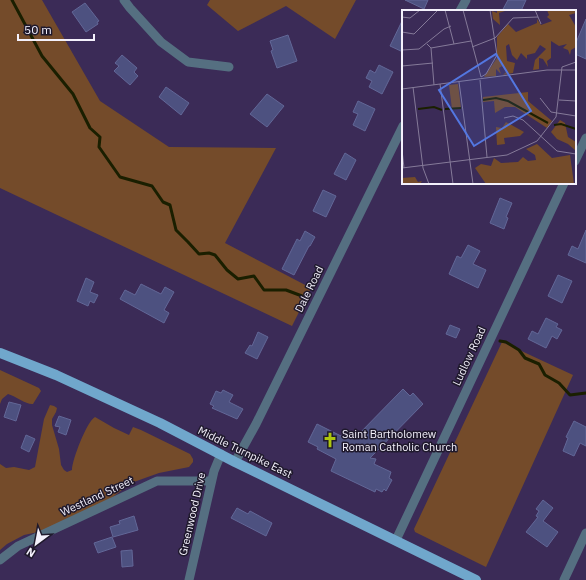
<svg xmlns="http://www.w3.org/2000/svg" width="586" height="580" viewBox="0 0 586 580" font-family="'IBM Plex Sans',sans-serif">
	<rect width="100%" height="100%" fill="#3b2b57"/>
	<!-- green -->
	<path fill="#744b2a" d="M0,0H42L100,101L169,147L276,148L225,243L311,288L292,326L0,188Z
		M210,0H356L335,39L286,6L238,31L207,5Z
		M502,342L573,375L486,567L415,532L414,529Z
		M0,370L39,388L41,391L33,404C27,405 15,396 8,394L2,399L0,404Z
		M50,405L54,406L57,408L56,412L52,419V425L59,449L61,465L64,470L67,472L72,470C72,460 87,421 95,417L114,428L129,435L133,427L141,430L190,454L193,459V462L189,467L159,473L131,483L109,500L43,531L24,535L7,544L0,550V464L6,468L14,467L29,470L35,467L44,419Z"/>
	<g fill="none" stroke-linecap="round" stroke-linejoin="round">
		<!-- stream -->
		<path stroke="#1a1f00" stroke-width="3" d="M12,0L42,56L73,94L90,128L100,137L99,147L120,177L152,186L163,202L170,205L176,230L188,242L199,254L209,253L215,255L227,270L238,279L254,276L264,290H286L302,296
			M500,341L506,342L519,350L525,358L539,364L545,375L559,383L570,395L586,393"/>
	</g>
	<!-- building -->
	<path fill="#4d5180" stroke="#626797" d="M405,0H428L424,9Z
		M508,0H526L521,11H502Z
		M85,3L99,21L97,22L98,24L86,32L72,12Z
		M403,19V52L390,46Z
		M586,19V59L575,54V45Z
		M288,35L297,61L277,68L271,51L273,50L270,41Z
		M122,55L137,68L134,72L138,76L130,85L114,71L119,66L115,63Z
		M379,65L393,72L382,94L369,87L372,81L366,78L370,70L375,73Z
		M166,87L189,103L181,115L159,97Z
		M267,94L284,106L267,127L250,114Z
		M358,101L375,109L365,131L353,125L358,114L353,112Z
		M345,153L356,160L346,180L334,174Z
		M323,190L336,196L326,217L313,211Z
		M500,198L512,203L506,217L508,218L504,229L490,223Z
		M586,230V263L568,255L572,246L578,249Z
		M305,231L315,237L310,246H309L294,275L282,269L297,239L300,241Z
		M468,245L480,251L473,264L486,270L478,288L449,274L457,256L461,258Z
		M558,275L572,281L562,303L548,296Z
		M86,278L94,282L90,292L98,295L94,303L90,301L88,306L77,301Z
		M141,284L161,294L165,287L174,292L164,310L169,313L164,323L120,299L125,290L135,295Z
		M546,318L558,324L556,327L562,330L557,339L552,336L546,348L528,339L532,331L538,334Z
		M450,325L460,329L456,338L446,334Z
		M258,332L268,337L257,359L245,353L250,345L252,346Z
		M403,389L410,396L413,393L423,404L370,458L376,459L374,464L391,472L389,478L392,480L386,491L384,489L382,492L376,489L375,492L331,471L336,459L317,449L318,447L308,442L317,424L345,438L347,434L355,438Z
		M223,390L233,395L229,402L243,409L237,419L212,408L214,406L210,404L216,391L221,393Z
		M9,402L21,405L16,421L4,417Z
		M59,416L71,420L66,435L58,432L60,427L55,426Z
		M574,421L586,427V446L580,443L574,456L563,451L568,438L566,437Z
		M26,435L35,439L29,452L21,448Z
		M543,500L553,508L543,521L558,532L547,547L526,532L538,517L536,516L539,511L536,509Z
		M237,508L248,514L250,511L272,523L266,536L231,518Z
		M134,516L138,530L113,537L110,527L120,524L119,521Z
		M112,537L116,547L98,553L94,543Z
		M132,550L133,566L122,567L121,551Z"/>
	<g fill="none" stroke-linecap="round" stroke-linejoin="round">
		<!-- minor -->
		<path stroke="#556f81" stroke-width="9" d="M124,0L130,8L161,42L188,62L229,67
			M460,11L466,0
			M575,161L586,138
			M235,462L256,424L403,126
			M396,540L564,183
			M0,560L18,546L157,481H211
			M189,580L214,471L221,454
			M564,580L586,533"/>
		<!-- primary -->
		<path stroke="#70a7cc" stroke-width="10" d="M0,353L56,375L160,423L235,462L476,580"/>
	</g>
	<!-- icons -->
	<defs>
		<g id="church-bare" transform="scale(1.2)"><path d="M-1.2-6h2.4v3.5h3.3v2.4h-3.3V6h-2.4V-.1h-3.3v-2.4h3.3Z" fill="#adc60e" stroke="#1f192c" stroke-width="2.5" paint-order="stroke"/></g>
	</defs>
	<g fill-rule="evenodd">
		<use href="#church-bare" x="330" y="440"/>
	</g>
	<g text-anchor="middle" dominant-baseline="central" stroke-width="3" stroke-linejoin="round" paint-order="stroke">
		<!-- street labels -->
		<g font-size="11" fill="#f4f1fc" stroke="#1f192c">
			<text transform="translate(309 289) rotate(-64)">Dale Road</text>
			<text transform="translate(469 356) rotate(-65)">Ludlow Road</text>
			<text transform="translate(245 452) rotate(26)">Middle Turnpike East</text>
			<text transform="translate(97 496) rotate(-25)">Westland Street</text>
			<text transform="translate(192 514) rotate(-77)">Greenwood Drive</text>
		</g>
		<!-- poi labels -->
		<g font-size="11" fill="#f4f1fc" stroke="#1f192c" text-anchor="start">
			<text x="342" y="434">Saint Bartholomew<tspan x="342" dy="13">Roman Catholic Church</tspan></text>
		</g>
	</g>
	<!-- overview -->
	<g transform="translate(402 10)">
		<rect width="174" height="174" fill="#3b2b57"/>
		<path d="M95,0L103,1L97,3L98,15L91,9L90,1L95,3ZM145,0H174V3L167,5L174,17V37L169,40L168,45L166,40L161,38L165,34L157,36L149,31V48L145,51L146,57L141,49L137,48V59L131,60L133,50L144,39L138,35L133,43L125,45V49L119,43L115,50L110,45L107,34L104,36L105,51L113,53L111,63L101,65L104,62L100,56L97,58L99,64L94,59V66L82,67L95,48V27L106,14L114,22L135,13V9L139,15L150,11L145,7L147,5ZM56,74L59,98L50,99L47,75ZM126,82V91L150,111L145,118L113,97H103L93,103L92,91L81,92V87ZM158,110L163,113L166,127L174,132V141L166,134L155,129L149,122ZM104,112L122,122L118,126L102,128L103,134L95,135L94,117L100,118ZM135,134L150,148L168,145L172,174H84L73,158L79,154L89,156L92,148L99,153L116,152L121,147L126,151L134,150L133,145L124,139ZM13,167L16,172L20,171L18,174H0V168Z" fill="#744b2a"/>
		<path fill="none" stroke="#1a1f00" stroke-width="2" d="M81,90L94,88L106,91L146,113M16,99L32,97L40,100M43,99L59,98M152,115L159,114L174,119"/>
		<path fill="none" stroke="#857a99" stroke-width="1" d="M43,0L52,34M61,0L79,67M133,0L139,14M0,7L8,8L18,0M0,22L12,24L36,0M25,34L29,38L32,75M70,37L93,28L111,8L136,7M29,38L69,31M0,40L17,39L42,19L49,16M0,56L31,53M79,67L84,64L95,45L88,0M78,70L85,147M57,72L71,174M38,74L51,174M11,77L21,158L27,174M0,79L145,60H174M138,88L149,102L174,106M157,90L174,91M102,108L111,106L121,110L155,141L174,144M0,140L2,158M0,158L105,145L135,131L154,107L160,57L174,52"/>
		<path fill="#5377e1" fill-opacity="0.15" stroke="#5377e1" stroke-width="2" d="M94,44L129,101L72,136L37,80Z"/>
		<rect width="174" height="174" fill="none" stroke="#f4f1fc" stroke-width="2"/>
	</g>
	<!-- north arrow -->
	<g transform="translate(36 544) rotate(212)" stroke="#1f192c" stroke-width="3" paint-order="stroke">
	<path d="M0-3L7 15L0 10L-7 15Z" fill="#f4f1fc"/>
	<text y="-6" font-size="11" font-weight="bold" text-anchor="middle" fill="#f4f1fc">N</text>
	</g>
	<!-- scale -->
	<path d="M18 34v6h76v-6" fill="none" stroke="#f4f1fc" stroke-width="2"/>
	<text x="24" y="34" font-size="12" fill="#f4f1fc" stroke="#1f192c" stroke-width="3" paint-order="stroke">50 m</text>
</svg>
